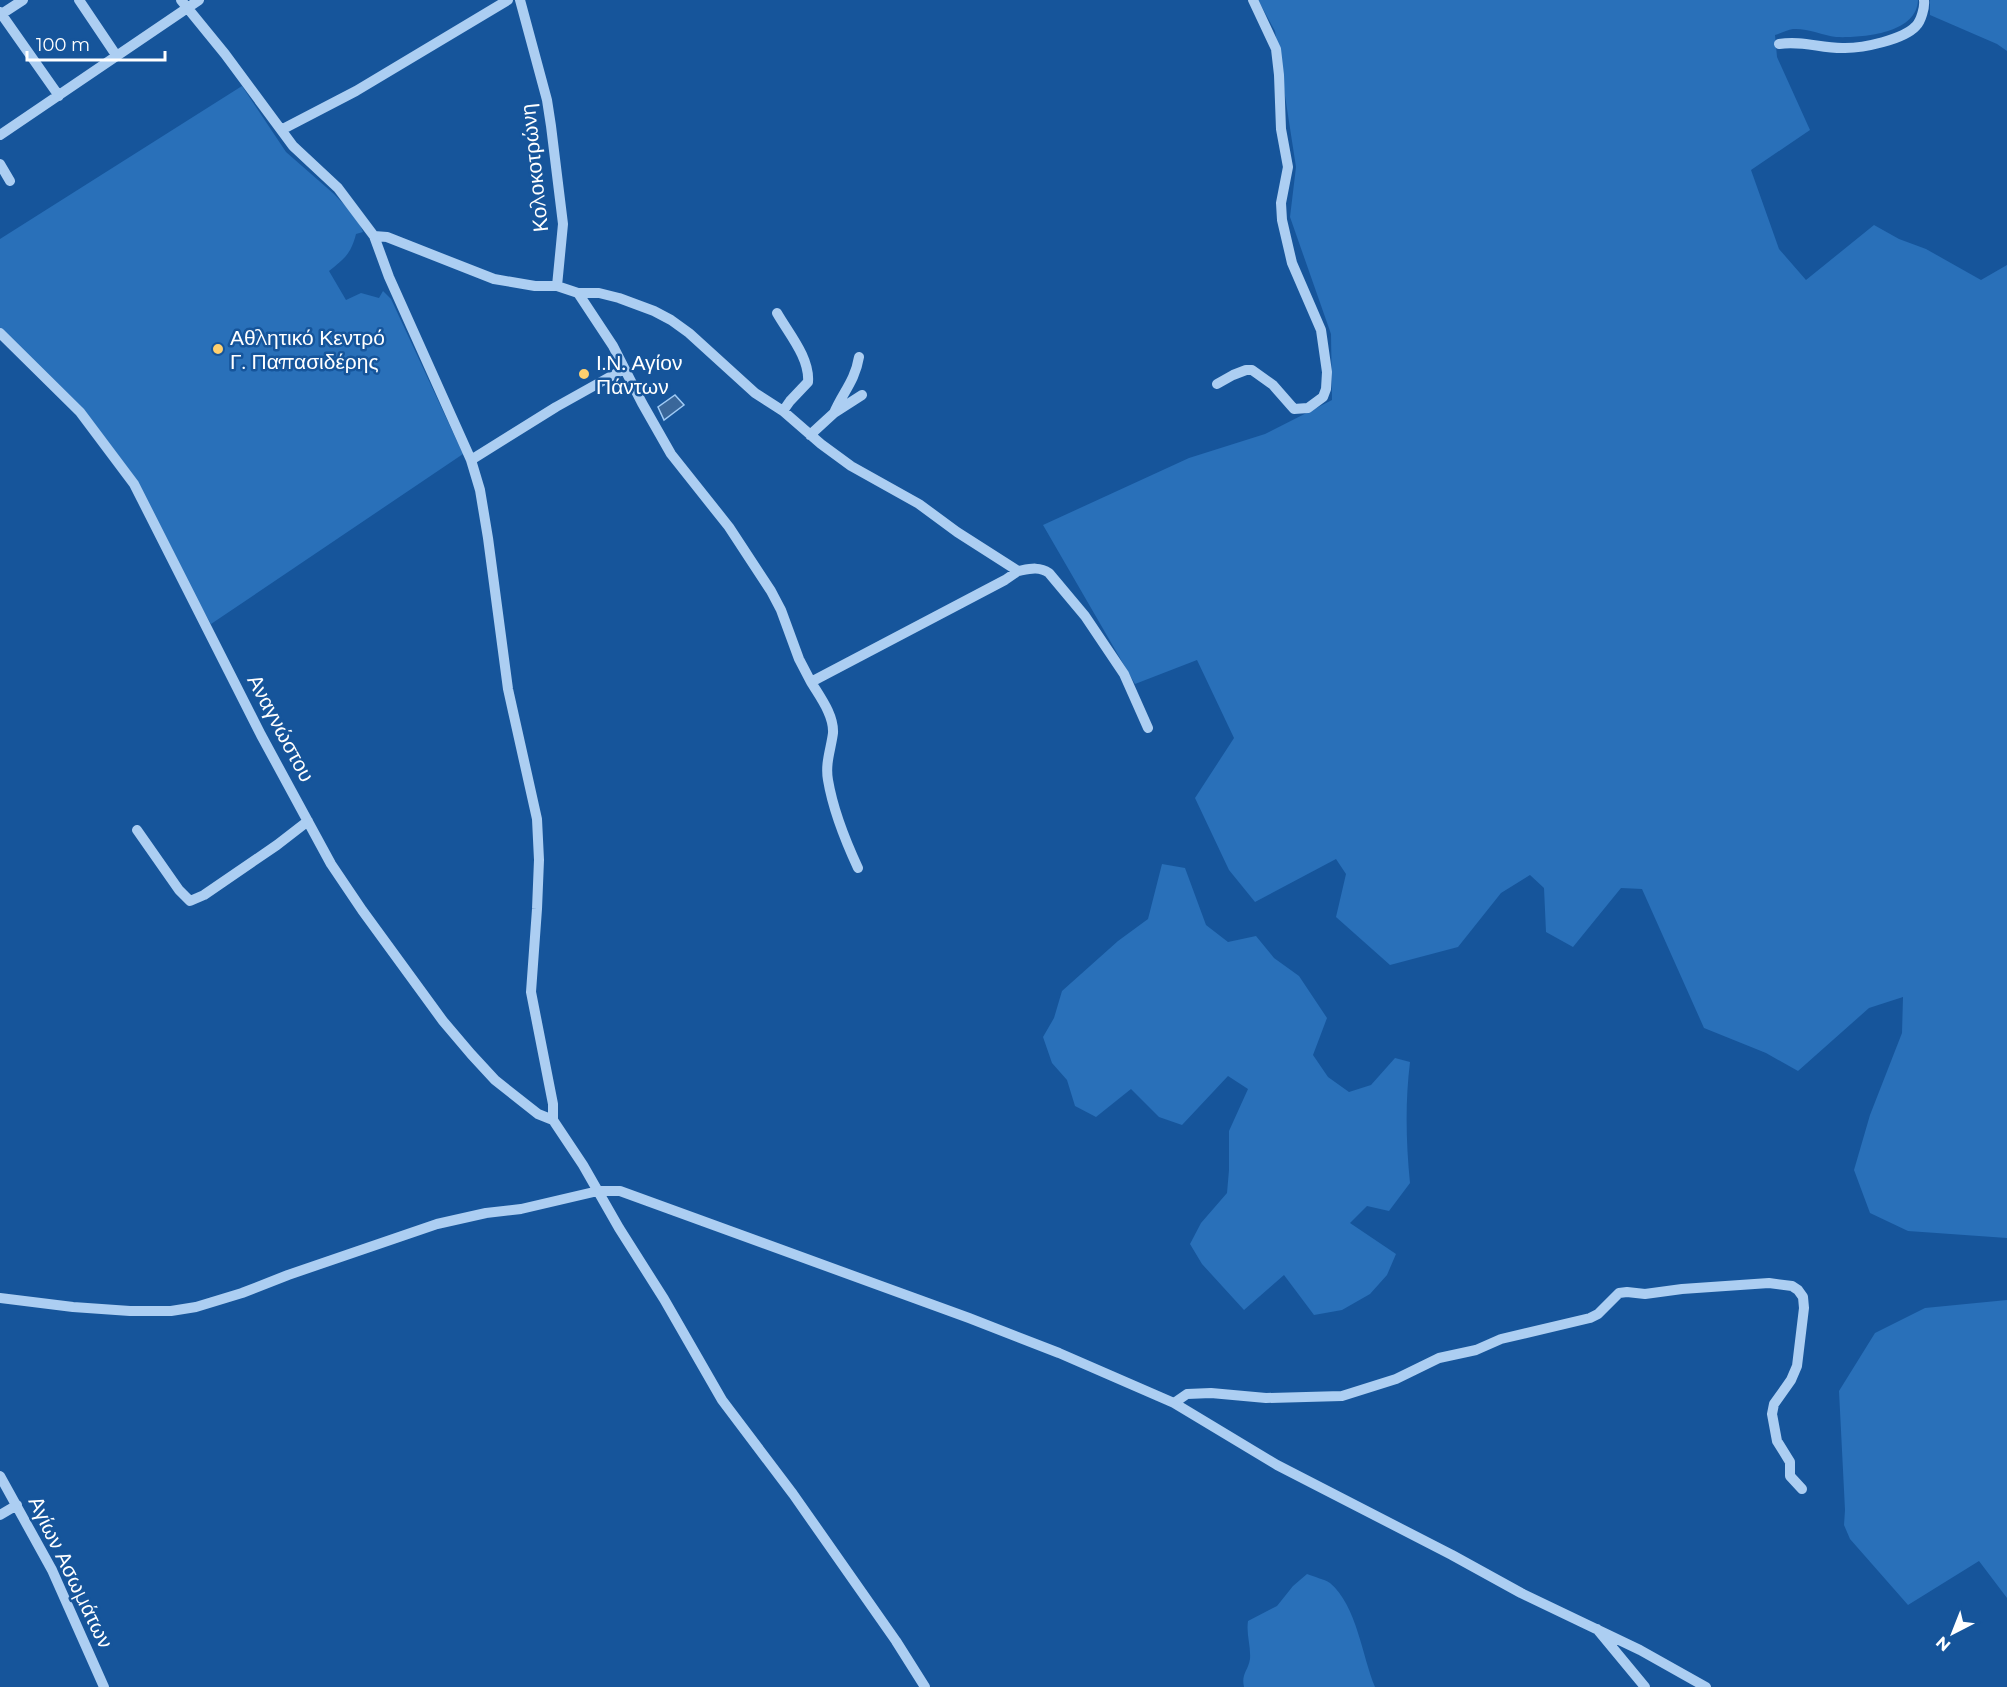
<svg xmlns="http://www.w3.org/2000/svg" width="2007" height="1687" viewBox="0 0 2007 1687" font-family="Montserrat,sans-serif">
	<rect width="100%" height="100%" fill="#16559b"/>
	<!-- green -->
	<path fill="#2970b9" d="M1258,0H1918C1917,34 1861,38 1836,37C1822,35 1807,28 1793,29C1788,30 1781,33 1775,35L1777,57L1810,130L1751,170L1779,249L1806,280L1874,225L1899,239L1926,249L1981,280L2007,265V1238L1908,1231L1870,1213L1854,1170L1870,1115L1902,1033L1903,997L1869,1008L1798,1071L1766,1053L1704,1028L1642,889L1621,888L1573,947L1546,932L1544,888L1530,875L1501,893L1458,947L1390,965L1336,917L1346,874L1336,859L1255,902L1229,870L1195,798L1234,738L1197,660L1135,684L1043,525L1189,458L1265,434L1332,400L1331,334L1290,217L1296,167L1275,31Z
		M1930,0H2007V51L1997,44L1930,15Z
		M242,86L286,152L334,194L357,218L363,232L356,234C351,254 344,259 329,271L346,300L361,293L379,298L383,291L391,299L463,454L211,624L106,439L0,330V239Z
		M1162,864L1185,868L1206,925L1228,942L1256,936L1274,958L1299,976L1327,1018L1313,1055L1328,1077L1349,1092L1371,1085L1395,1058L1410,1062C1405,1103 1406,1142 1410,1183L1389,1211L1367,1206L1350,1223L1396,1254L1387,1275L1370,1294L1342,1310L1314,1315L1284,1275L1244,1310L1202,1264L1190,1244L1201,1223L1227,1193L1229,1170V1131L1248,1089L1228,1076L1182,1125L1159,1117L1131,1089L1096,1117L1075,1106L1067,1080L1052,1063L1043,1037L1054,1018L1062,991L1118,941L1148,919Z
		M2007,1300V1598L1979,1561L1908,1605L1850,1539L1844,1525L1845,1510L1839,1391L1875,1333L1925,1308Z
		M1307,1574C1314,1577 1324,1579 1330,1583C1357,1606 1362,1656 1375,1687H1244C1241,1674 1248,1671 1250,1659C1251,1646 1246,1634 1248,1621L1277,1606L1293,1586Z"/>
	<!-- water -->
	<path fill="#3a679a" stroke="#9fcaf5" stroke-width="1.5" d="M675,395L684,405L664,420L658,407Z"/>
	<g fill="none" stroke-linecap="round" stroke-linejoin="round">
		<!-- minor -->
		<path stroke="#accef2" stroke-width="10" d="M79,0L116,55
			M181,0L225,54L293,146L338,188L374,236L389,277L471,460L480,490L488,538L508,689L537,819L539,860L537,909L531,992L553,1104V1120L583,1165L619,1228L664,1299L722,1400L793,1494L896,1641L925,1687
			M0,12L59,96
			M0,15L23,0
			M1779,44C1803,40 1822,49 1845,48C1863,48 1903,40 1916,26C1921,21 1925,7 1924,0
			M281,130L356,91L508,0
			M0,135L199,0
			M0,164L10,181
			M374,236L387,237L494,279L535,286H557L563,224L551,126L547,100L520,0
			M557,286L578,293H599L619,298L654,311L671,320L689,333L755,393L783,411L821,444L851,466L919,504L957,532L1018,571C1029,569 1039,566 1049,573L1085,616L1124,674L1148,728
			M578,293L613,346L642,403L671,454L729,527L771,591L781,610L799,659L811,682L1005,580L1018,571
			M777,313C789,334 810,358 808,382L790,401L783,411
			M0,333L80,412L134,484L261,735L331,864L362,910L443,1021L471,1054L495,1080L538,1114L553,1120
			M1217,384L1233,375L1246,370H1252L1273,385L1294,409L1308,408L1323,397L1326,389L1327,372L1321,330L1292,263L1282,220L1281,203L1288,167L1281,129L1279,75L1276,49L1253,0
			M834,413C843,392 855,381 859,357
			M810,435L834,413L862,395
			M471,460L556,407L624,369
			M811,682C820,697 834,715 833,733C831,749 825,763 828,780C833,810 845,840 858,868
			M137,830L179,890L190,901L204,895L277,845L308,821
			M0,1298L73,1307L130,1311H171L196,1307L242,1293L288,1275L437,1224L486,1213L521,1209L598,1191H620L969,1318L1059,1353L1174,1403L1277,1465L1452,1555L1521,1593L1640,1650L1706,1687
			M1174,1403L1187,1394L1211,1393L1266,1398L1342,1396L1396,1379L1439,1358L1476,1350L1501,1339L1590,1318L1598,1314L1619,1293L1627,1292L1645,1294L1682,1289L1769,1283L1792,1286L1798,1290L1803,1297L1804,1308L1797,1366L1791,1380L1774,1404L1772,1414L1777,1441L1790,1462V1476L1802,1489
			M0,1476L52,1570L104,1687
			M0,1515L17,1505
			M1597,1629L1645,1687"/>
	</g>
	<!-- markers -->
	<g fill="#ffd06e" stroke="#16559b" stroke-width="2">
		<circle cx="218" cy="349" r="6"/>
		<circle cx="584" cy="374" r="6"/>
	</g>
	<g text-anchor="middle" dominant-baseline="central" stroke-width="5" stroke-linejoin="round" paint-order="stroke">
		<!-- street labels -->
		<g font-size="21" fill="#fff" stroke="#16559b">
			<text transform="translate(534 168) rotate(-96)">Κολοκοτρώνη</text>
			<text transform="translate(281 728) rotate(62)">Αναγνώστου</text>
			<text transform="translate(71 1572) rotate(64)">Αγίων Ασωμάτων</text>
		</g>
		<!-- poi labels -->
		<g font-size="21" fill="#fff" stroke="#16559b" text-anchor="start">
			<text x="230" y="337">Αθλητικό Κεντρό<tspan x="230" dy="24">Γ. Παπασιδέρης</tspan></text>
			<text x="596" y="362">Ι.Ν. Αγίον<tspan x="596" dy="24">Πάντων</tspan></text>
		</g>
	</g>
	<!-- north arrow -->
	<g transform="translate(1953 1633) rotate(222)" stroke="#16559b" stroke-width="4.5" paint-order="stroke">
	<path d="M0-4.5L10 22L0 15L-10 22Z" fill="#ffffff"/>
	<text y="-9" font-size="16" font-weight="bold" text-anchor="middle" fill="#ffffff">N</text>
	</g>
	<!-- scale -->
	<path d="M27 51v9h138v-9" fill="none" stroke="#ffffff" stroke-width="3"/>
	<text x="36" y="51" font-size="18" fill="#ffffff" stroke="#16559b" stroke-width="4.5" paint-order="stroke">100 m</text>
</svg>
